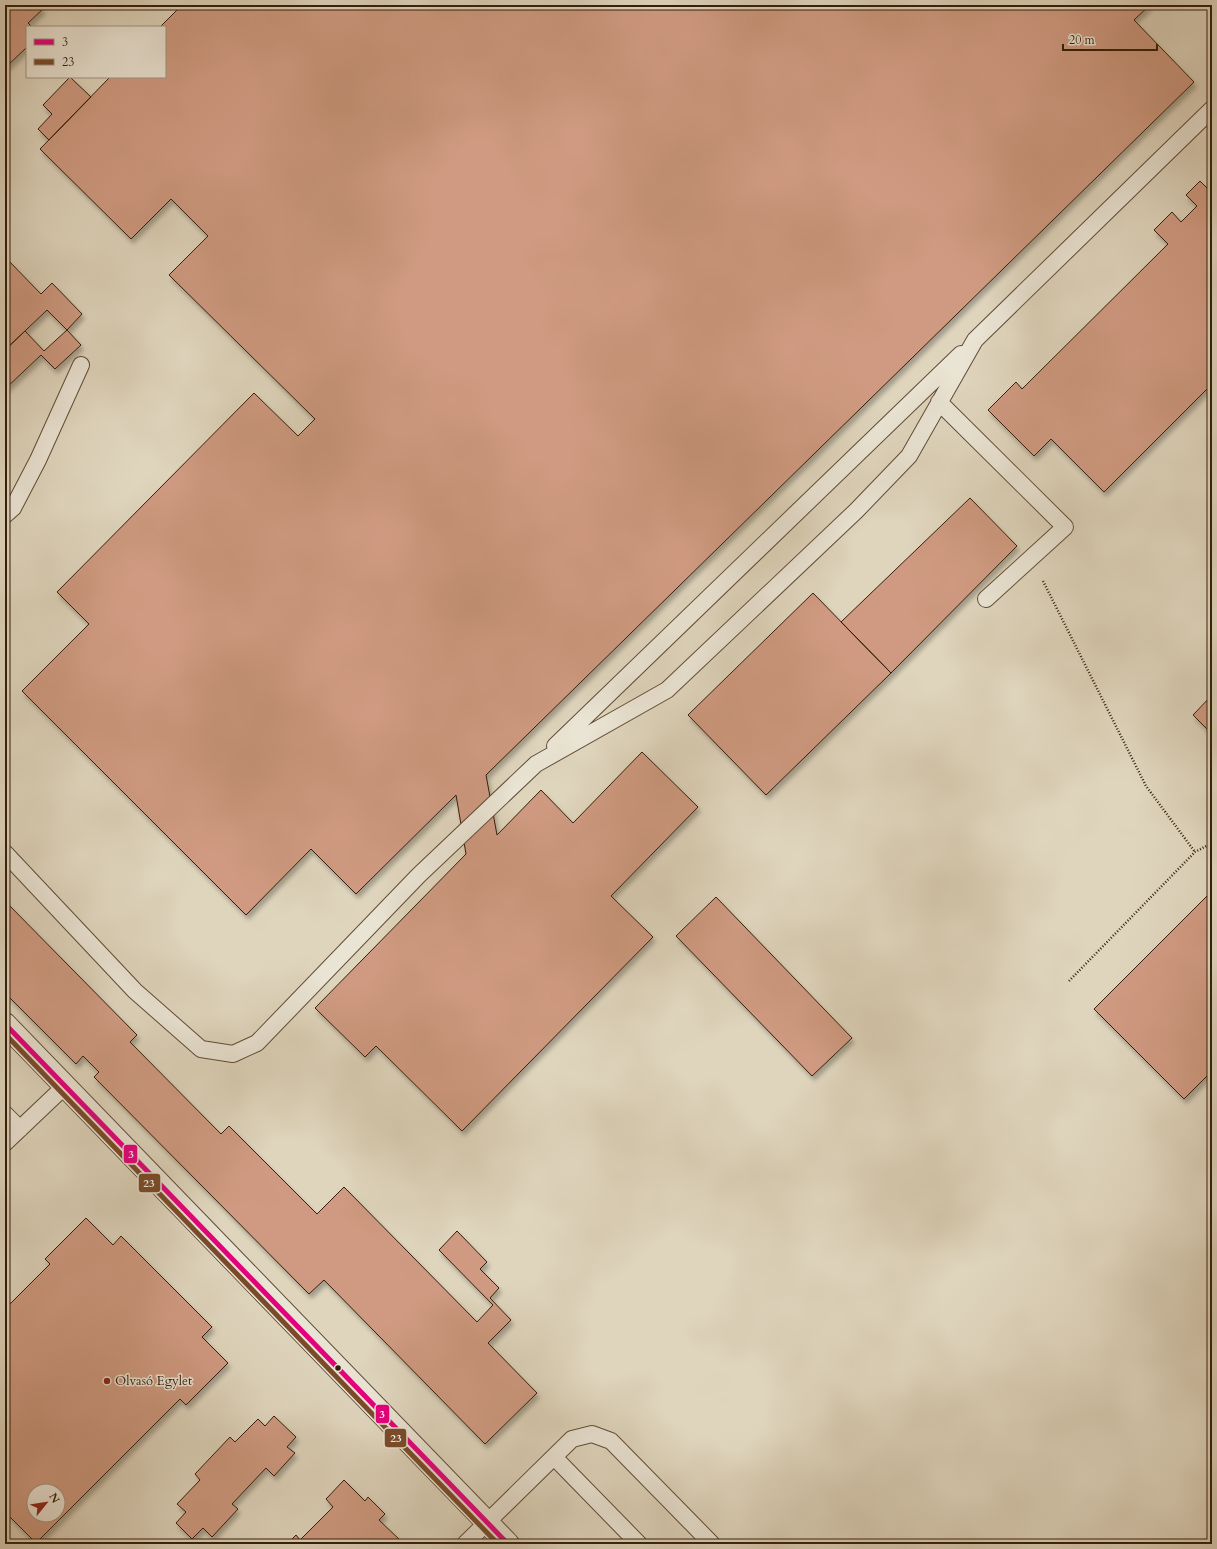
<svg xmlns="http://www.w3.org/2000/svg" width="1217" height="1549" viewBox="0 0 1217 1549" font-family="Cardo,serif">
	<defs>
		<filter id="shadow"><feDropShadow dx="2.5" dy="4.5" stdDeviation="2" flood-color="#0004"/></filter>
	</defs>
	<rect width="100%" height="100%" fill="#dfd5bd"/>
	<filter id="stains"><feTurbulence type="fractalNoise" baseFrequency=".005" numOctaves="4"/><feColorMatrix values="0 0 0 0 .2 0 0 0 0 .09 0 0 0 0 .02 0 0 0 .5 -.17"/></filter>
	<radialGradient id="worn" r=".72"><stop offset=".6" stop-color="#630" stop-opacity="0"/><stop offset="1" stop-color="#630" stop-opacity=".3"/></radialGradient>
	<!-- building -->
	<path fill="#cf9a81" stroke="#341e09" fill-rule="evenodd" filter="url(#shadow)" d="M5,5H39L43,9L28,23L32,27H27V47L5,68Z
		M182,5H1150L1134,20L1194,82L486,775L497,835L541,790L573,823L642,752L698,807L611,896L653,937L462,1131L376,1046L365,1057L315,1008L466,854L456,795L356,894L311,849L246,915L22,691L89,624L57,592L254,393L298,436L315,419L169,275L208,236L171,199L131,239L40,149L110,77H165V27H160Z
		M70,77L91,97L49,140L38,129L52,114L43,105Z
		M1200,181L1210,191L1212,189V384L1104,492L1051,439L1034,456L988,410L1016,382L1022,389L1168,244L1154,230L1172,212L1181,222L1197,206L1186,195Z
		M5,257L41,294L52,283L82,314L67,330L47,310L5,350Z
		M67,330L81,345L55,369L41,355L5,389V350L25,331L44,351Z
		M970,498L1017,546L891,673L841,622Z
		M813,593L891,673L766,795L688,715Z
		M1212,695V734L1193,715Z
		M1212,891V1071L1184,1099L1094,1009Z
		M716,897L852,1038L812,1076L676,936Z
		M5,901L137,1035L130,1042L221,1134L229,1126L317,1214L344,1187L477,1322L493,1305L439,1250L457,1231L487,1262L480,1269L499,1288L490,1298L511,1320L488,1343L537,1393L485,1444L324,1280L309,1294L94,1077L99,1072L83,1056L76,1064L5,993Z
		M86,1218L113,1245L121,1236L212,1327L202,1337L228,1363L186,1405L180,1399L36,1543L5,1512V1309L50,1264L45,1259ZM34,1491H58V1515H34Z
		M274,1416L296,1437L287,1447L295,1453L274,1476L266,1468L232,1504L238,1509L212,1537L203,1528L192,1539L176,1523L186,1512L177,1504L200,1480L195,1474L230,1437L235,1442L258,1419L265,1426Z
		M344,1480L365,1501L368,1497L385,1514L379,1520L402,1542L400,1544H287L296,1535L300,1540L333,1507L326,1499Z"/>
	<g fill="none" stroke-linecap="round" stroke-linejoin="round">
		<!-- lane casing -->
		<g stroke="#5f4c36" stroke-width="18">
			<path id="lane" d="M939,402L1065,527L986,599
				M5,515L13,508L38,460L81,365
				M555,746L961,354
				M5,853L135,991L201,1049L233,1054L257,1043L419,875L536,764L667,690L856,511L909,456L975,340L1212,109
				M5,1114L20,1129
				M5,1143L65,1086
				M554,1457L639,1544
				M465,1544L572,1439L592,1434L611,1441L712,1544"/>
		</g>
		<!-- street casing -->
		<g stroke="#5f4c36" stroke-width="24">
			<path id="street" d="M5,1024L508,1544"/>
		</g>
		<!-- path -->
		<path stroke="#341e09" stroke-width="2.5" stroke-dasharray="1 2" stroke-linecap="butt" d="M1043,581L1146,786L1195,852
			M1069,981L1195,852L1212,843"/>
		<!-- lane -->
		<use href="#lane" stroke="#eae4d4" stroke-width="16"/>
		<!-- street -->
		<use href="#street" stroke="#eae4d4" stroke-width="22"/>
		<!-- bus-1 casing -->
		<g stroke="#eae4d4" stroke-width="8">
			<path id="bus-1" d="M5,1024L508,1544"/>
		</g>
		<!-- bus-2 casing -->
		<g stroke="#eae4d4" stroke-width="8">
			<path id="bus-2" d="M5,1034L498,1544"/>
		</g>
		<!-- bus-1 -->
		<use href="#bus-1" stroke="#e5007d" stroke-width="5"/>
		<!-- bus-2 -->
		<use href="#bus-2" stroke="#7a4b2a" stroke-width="5"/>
	</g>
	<!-- markers -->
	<circle fill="#341e09" stroke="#eae4d4" stroke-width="1.5" cx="338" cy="1368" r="3.5"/>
	<circle fill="#8f2418" stroke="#eae4d4" stroke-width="1.5" cx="107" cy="1381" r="4"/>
	<g text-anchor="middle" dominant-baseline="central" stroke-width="3" stroke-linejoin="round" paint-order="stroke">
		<!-- poi labels -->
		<g font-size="13" fill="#341e09" stroke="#eae4d4" text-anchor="start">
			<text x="115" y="1381">Olvasó Egylet</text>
		</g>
	</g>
	<g stroke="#eae4d4" stroke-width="1.5">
		<rect x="123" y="1144" width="15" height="20" rx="4" fill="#e5007d"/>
		<rect x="138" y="1173" width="23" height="20" rx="4" fill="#7a4b2a"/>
		<rect x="375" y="1404" width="15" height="20" rx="4" fill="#e5007d"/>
		<rect x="384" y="1428" width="23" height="20" rx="4" fill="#7a4b2a"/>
	</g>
	<g font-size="11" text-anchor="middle" font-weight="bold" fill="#fff">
		<text x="131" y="1158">3</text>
		<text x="149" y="1187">23</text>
		<text x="382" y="1418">3</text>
		<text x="396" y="1442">23</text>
	</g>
	<!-- margin -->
	<rect width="1217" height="1549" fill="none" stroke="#dfd5bd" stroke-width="20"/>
	<rect x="6" y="6" width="1205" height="1537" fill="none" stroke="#341e09" stroke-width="2"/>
	<rect x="10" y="10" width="1197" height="1529" fill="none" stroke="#341e09"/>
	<!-- legend -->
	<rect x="26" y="26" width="140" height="52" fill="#eae4d4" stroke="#a19583"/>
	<rect x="34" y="39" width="20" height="6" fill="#e5007d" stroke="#a19583"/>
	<text x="62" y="46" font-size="12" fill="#341e09">3</text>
	<rect x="34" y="59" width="20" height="6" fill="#7a4b2a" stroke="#a19583"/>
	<text x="62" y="66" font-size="12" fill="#341e09">23</text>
	<!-- north arrow -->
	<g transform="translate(46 1503) rotate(60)"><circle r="19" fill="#eae4d4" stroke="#a19583"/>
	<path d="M0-3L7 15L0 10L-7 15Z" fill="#8f2418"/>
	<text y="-6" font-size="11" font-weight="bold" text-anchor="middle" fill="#341e09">N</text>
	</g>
	<!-- scale -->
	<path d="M1063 44v6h94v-6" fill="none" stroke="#341e09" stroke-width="2"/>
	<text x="1069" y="44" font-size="12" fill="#341e09" stroke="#eae4d4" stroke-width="3" paint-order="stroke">20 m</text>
	<rect width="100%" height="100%" filter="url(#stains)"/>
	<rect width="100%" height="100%" fill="url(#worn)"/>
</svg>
